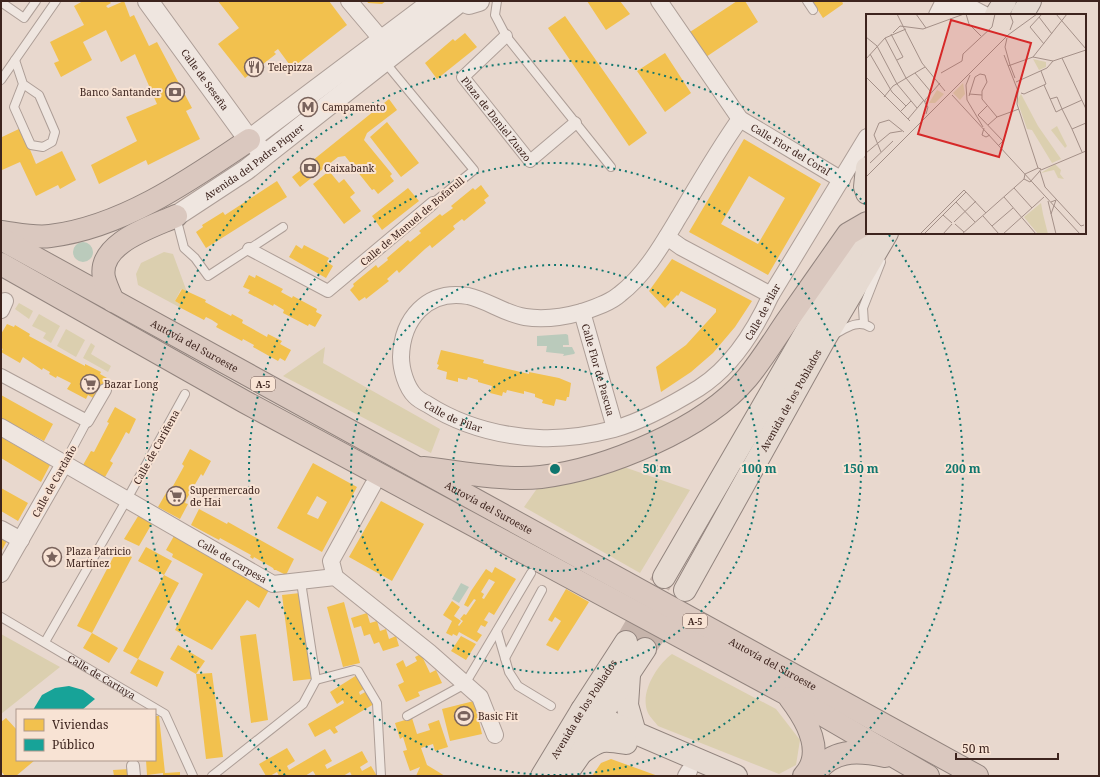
<svg xmlns="http://www.w3.org/2000/svg" width="1100" height="777" viewBox="0 0 1100 777" font-family="'Noto Serif',serif">
	<rect width="100%" height="100%" fill="#e8d8ce"/>
	<!-- green -->
	<path fill="#dbcfaf" d="M164,252L173,254L187,292L181,289L175,301L180,304L179,307L138,285L136,274L141,263Z
		M19,303L33,311L29,319L15,309Z
		M39,314L60,326L51,343L43,338L46,333L32,326Z
		M66,329L85,340L76,357L57,346Z
		M91,343L95,346L91,354L111,366L108,372L83,358Z
		M325,347L323,363L440,429L431,453L283,376Z
		M624,467L690,490L640,573L524,507L543,480Z
		M1,634L60,667L1,714Z
		M672,654L776,709L800,740L796,765L779,774L658,726C655,722 650,717 648,713C639,693 657,665 672,654Z"/>
	<!-- water -->
	<path fill="#bacabb" d="M73 252a10 10 0 1 1 20 0a10 10 0 1 1-20 0Z
		M566,334L568,335L569,345H563V347H572L575,353L574,354L563,356L564,354L546,352L547,346H537V336Z
		M461,583L469,587L459,603L452,599Z"/>
	<!-- homes -->
	<path fill="#f2c14e" fill-rule="evenodd" d="M83,1H109L111,3L106,6L108,8L124,1L130,17L134,15L149,46L157,42L192,108L186,111L200,139L148,165L146,160L99,184L91,165L137,141L126,117L157,104L135,54L121,62L106,30L83,42L92,60L61,77L54,63L59,61L50,42L84,25L74,6Z
		M218,1H329L347,25L292,68L278,49L274,52L276,54L245,78L218,44L239,28Z
		M367,1H386L382,4L368,3Z
		M587,1H620L630,14L606,30Z
		M737,1H745L758,22L706,57L690,32Z
		M812,1H842L843,4L823,18Z
		M565,16L647,133L629,146L548,28Z
		M465,33L477,47L437,79L425,63L453,39L455,41Z
		M665,53L691,93L665,112L637,71Z
		M389,99L397,110L367,133L364,140L392,174L390,176L394,181L378,194L374,189L372,190L345,156L338,157L300,187L292,177Z
		M387,122L419,163L401,177L370,137Z
		M21,128L36,164L62,151L76,180L60,189L58,185L36,196L20,162L2,170L1,134L2,137Z
		M744,139L821,184L768,275L689,232ZM749,176L785,198L758,244L721,224Z
		M329,171L339,183L344,179L355,193L350,197L361,211L344,224L313,184Z
		M277,181L287,197L206,248L196,232L203,227L202,225L223,212L225,215Z
		M481,185L489,196L484,200L486,203L464,221L462,219L453,226L455,229L432,248L430,245L425,249L399,273L397,270L387,279L389,281L366,299L365,297L359,301L350,290L354,286L353,284L376,265L378,268L388,260L387,258L408,240L410,242L421,233L419,231L440,214L442,216L453,208L451,206L473,188L475,190Z
		M408,188L419,201L382,230L372,216Z
		M296,245L302,249L304,245L329,258L327,262L333,266L326,278L289,257Z
		M672,259L752,301L735,327L713,353L691,372L661,392L656,367L686,345L716,312V309L681,291L678,296L677,295L665,308L649,291Z
		M249,275L255,278L256,275L283,289L281,292L292,298L293,296L317,309L316,312L322,315L315,327L309,324L308,326L283,313L284,310L274,304L273,306L248,293L250,290L243,287Z
		M182,289L206,300L205,302L231,316L232,314L243,320L242,323L267,337L268,334L282,341L280,344L291,350L285,361L280,358L278,361L253,347L254,345L243,339L242,341L216,327L218,324L212,320L206,317L204,320L179,307L180,304L175,301Z
		M7,324L14,327L15,325L30,334L29,336L85,366V364L101,372L100,374L107,378L95,399L88,395L86,399L67,389L71,383L57,376L56,378L49,374L50,372L43,368L42,370L23,357L20,363L1,352L3,349L1,348V334Z
		M441,350L484,360L483,363L529,374V372L559,378L571,383L569,397H567L566,401L556,399L554,406L542,403L543,400L535,397V394L524,391V394L507,390L506,393L503,392L502,396L490,393L492,386L478,382V380L468,377L467,380L458,378V382L446,379L447,372L437,369L439,365L437,364Z
		M1,395L53,424L44,441L1,418Z
		M115,407L136,419L129,434L126,432L118,447L110,461L113,463L105,477L83,465L91,451L94,452L109,423L107,422Z
		M1,437L50,465L41,482L1,458Z
		M190,449L211,461L203,476L201,474L186,500L185,503L188,504L180,519L158,507L166,493L168,495L183,468L184,466L182,464Z
		M313,463L357,487L322,552L277,528ZM317,496L327,502L318,519L307,514Z
		M1,488L28,503L18,521L1,511Z
		M381,501L424,524L392,581L349,557Z
		M199,509L227,524L228,522L294,559L286,575L276,570H274L273,568L254,557L253,559L250,557L251,555L231,544L220,538L219,540L191,525Z
		M140,513L154,520L139,546L124,539Z
		M1,533L9,537L1,552Z
		M174,536L269,590L259,608L247,600L212,650L175,630L203,574L172,557L173,554L166,550Z
		M146,547L172,561L164,575L138,561Z
		M117,550L132,557L92,633L77,626Z
		M495,567L516,579L494,615L489,612L484,620L488,622L485,627L481,625L477,632L482,635L477,642L459,632L457,636L453,634L452,636L446,633L452,621L443,615L452,601L460,607L454,616L461,621L458,625L459,626L463,621L460,619L464,614L466,615L476,600L474,599L468,607L464,605L471,591L486,569L492,573ZM489,579L495,582L484,599L482,598L484,594L481,592Z
		M164,575L179,583L138,659L164,672L157,687L130,673L138,659L123,651Z
		M566,589L589,602L558,651L546,645L561,621L555,617L552,622L548,620Z
		M300,593L311,679L293,681L282,595Z
		M344,602L360,663L343,667L327,607Z
		M367,613L370,623L377,621L380,631L386,629L389,639L396,636L399,646L383,651L379,642L374,644L370,634L364,636L361,626L354,628L351,618Z
		M92,633L118,648L109,663L83,648Z
		M256,634L268,720L251,723L240,636Z
		M461,636L476,644L466,660L451,651Z
		M178,645L205,661L196,674L170,659Z
		M421,654L430,673L436,670L442,683L418,692L420,696L406,702L398,685L404,682L396,664L403,660L406,667L417,661L415,657Z
		M212,673L223,757L206,759L196,674Z
		M357,675L365,688L359,692L360,695L367,691L374,704L335,727L338,732L334,734L330,729L315,737L308,724L344,703L343,700L337,704L330,692Z
		M474,701L482,734L450,741L442,709Z
		M155,716H159L165,773L180,772V776H163V773L147,775L146,760H155Z
		M6,718L17,730V760H35L16,776H5L1,771V722Z
		M412,718L417,734L430,730L428,724L439,720L448,747L435,751L433,744L421,748L427,765L445,776H416L420,767L410,771L403,751L407,750L403,737L400,739L395,723Z
		M287,748L295,761L287,766L289,770L325,749L332,761L325,765L327,769L362,751L368,762L360,767L362,771L371,766L377,776H352L350,772L343,776H316L313,771L305,776H279L277,772L270,776H266L259,764Z
		M611,759L636,768L658,776H592L601,763Z
		M130,769L131,776H114L113,770Z"/>
	<!-- public -->
	<path fill="#17a398" d="M69,686L83,690L95,699L82,710H33L42,695L55,688Z"/>
	<g fill="none" stroke-linecap="round" stroke-linejoin="round">
		<!-- primary-tunnel -->
		<path stroke="#c6b4ab" stroke-width="22" stroke-dasharray="22 11" stroke-linecap="butt" d="M626,642L664,577
			M645,649L671,610"/>
		<!-- service casing -->
		<g stroke="#ad9e97" stroke-width="10">
			<g id="service">
				<path d="M497,1L495,15L506,36L611,167"/>
				<path d="M807,1L813,10"/>
				<path d="M1,2L24,18L36,1"/>
				<path d="M15,60L23,84L14,107L31,145L43,147L52,142L55,132L39,95L23,84"/>
				<path d="M384,61L474,170L433,203"/>
				<path d="M1,80L56,1"/>
				<path d="M176,217L184,248L195,258L208,276L283,227"/>
				<path d="M864,324L863,308L881,262"/>
				<path d="M833,335C845,329 857,319 870,327"/>
				<path d="M64,464L87,421"/>
				<path id="s1" d="M1,617L165,714L193,776"/>
				<path d="M497,631L509,672L518,686L551,706"/>
				<path d="M45,642L126,501L185,394"/>
				<path d="M505,658L542,590"/>
				<path d="M316,680L354,670L358,671L377,703L381,776"/>
				<path d="M407,716L465,684L531,573"/>
				<path d="M212,776L303,704L316,680L301,582"/>
			</g>
		</g>
		<!-- pedestrian casing -->
		<g stroke="#ad9e97" stroke-width="14">
			<g id="pedestrian">
				<path id="s2" d="M506,36L463,77L530,161L575,123"/>
				<path d="M249,249L328,291L433,203"/>
				<path d="M1,375L87,421L105,390"/>
				<path d="M133,766L134,776"/>
			</g>
		</g>
		<!-- minor casing -->
		<g stroke="#ad9e97" stroke-width="18">
			<g id="minor">
				<path d="M349,1L382,40"/>
				<path id="s3" d="M659,1L740,119L842,180"/>
				<path d="M958,1L985,15"/>
				<path d="M937,15L942,5L948,1"/>
				<path d="M948,15L952,13L956,15"/>
				<path id="s4" d="M740,119C718,150 699,183 680,215C663,243 646,274 620,294C610,303 594,308 582,312C564,317 543,320 525,317C505,314 487,300 468,296C427,289 402,319 401,357C401,369 406,387 415,396C418,399 423,402 427,404C460,425 499,436 539,438C563,439 591,435 614,429C643,421 673,404 699,388C732,367 755,330 771,295L867,137"/>
				<path d="M667,237L681,247L771,295"/>
				<path d="M1,310L5,301"/>
				<path id="s5" d="M582,312L615,428"/>
				<path id="s6" d="M1,427L273,584L335,577L429,652L480,697L495,735"/>
				<path d="M1,529L21,540"/>
				<path d="M1,574L64,464"/>
				<path d="M335,577L331,561L373,485"/>
				<path d="M686,776L689,771"/>
			</g>
		</g>
		<!-- tertiary casing -->
		<g stroke="#ad9e97" stroke-width="22">
			<g id="tertiary">
				<path id="s7" d="M148,1L236,122L249,140L259,148"/>
				<path d="M462,1L469,4L479,1"/>
				<path d="M249,140L434,1"/>
				<path id="s8" d="M176,216L246,170L461,1"/>
			</g>
		</g>
		<!-- primary casing -->
		<g stroke="#92847e" stroke-width="24">
			<g id="primary">
				<path d="M996,15L1005,1"/>
				<path d="M1022,15L1030,1"/>
				<path d="M867,168L865,187L867,193"/>
				<path d="M664,577L867,227"/>
				<path id="s9" d="M685,590L824,340L887,233"/>
				<path d="M629,675L627,705L635,733"/>
				<path d="M582,710L736,776"/>
				<path d="M581,753C600,739 602,739 626,743"/>
				<path id="s10" d="M542,776L582,710L626,642"/>
				<path d="M565,776L581,753L600,717L645,649"/>
			</g>
		</g>
		<!-- motorway casing -->
		<g stroke="#92847e" stroke-width="24">
			<g id="motorway">
				<path d="M1,232C17,234 34,238 50,236C123,227 190,180 249,140"/>
				<path id="s11" d="M1,239L977,776"/>
				<path d="M1,264L245,402L787,694L928,776"/>
				<path d="M113,301C110,294 106,286 104,278C97,243 152,227 176,216"/>
				<path d="M423,468C459,472 505,481 541,477C607,469 704,429 747,378C762,360 774,340 787,321C807,292 828,263 848,234L867,223"/>
				<path d="M790,698C806,719 826,753 804,776"/>
				<path d="M813,776C831,749 856,750 885,756"/>
			</g>
		</g>
		<!-- service -->
		<use href="#service" stroke="#efe6e0" stroke-width="8"/>
		<!-- pedestrian -->
		<use href="#pedestrian" stroke="#efe6e0" stroke-width="12"/>
		<!-- minor -->
		<use href="#minor" stroke="#efe6e0" stroke-width="16"/>
		<!-- tertiary -->
		<use href="#tertiary" stroke="#efe6e0" stroke-width="20"/>
		<!-- primary -->
		<use href="#primary" stroke="#e6dad1" stroke-width="22"/>
		<!-- motorway -->
		<use href="#motorway" stroke="#dac8bf" stroke-width="22"/>
	</g>
	<!-- distance rings -->
	<g fill="none" stroke="#0f766e" stroke-width="2" stroke-dasharray="2 4">
		<circle cx="555" cy="469" r="102"/>
		<circle cx="555" cy="469" r="204"/>
		<circle cx="555" cy="469" r="306"/>
		<path d="M285 775A408 408 0 1 1 865 204M889 235A408 408 0 0 1 825 775"/>
	</g>
	<!-- icons -->
	<defs>
		<g id="restaurant-ring" transform="scale(1)"><circle r="9.5" fill="#f8e3d4" stroke="#79635c" stroke-width="1.5"/><path d="M-5-6h1v4h1v-4h1v4h1v-4h1v5L-1.5 .5V6h-2V.5L-5-1ZM5-6V6H3V1.5H1.5Q1.5-4 5-6Z" fill="#79635c"/></g>
		<g id="bank-ring" transform="scale(1)"><circle r="9.5" fill="#f8e3d4" stroke="#79635c" stroke-width="1.5"/><path d="M-6-4H6V4H-6ZM0-2.3a2.3 2.3 0 1 0 0 4.6a2.3 2.3 0 1 0 0-4.6Z" fill="#79635c"/></g>
		<g id="metro-ring" transform="scale(1)"><circle r="9.5" fill="#f8e3d4" stroke="#79635c" stroke-width="1.5"/><path d="M-5.5 5V-5H-3L0 0L3-5H5.5V5H3V-.5L0 4L-3-.5V5Z" fill="#79635c"/></g>
		<g id="supermarket-ring" transform="scale(1)"><circle r="9.5" fill="#f8e3d4" stroke="#79635c" stroke-width="1.5"/><path d="M-6-5.5h2.5l.6 2H6L4.5 2H-2.5L-4.4-4H-6ZM-1.5 3.2a1.3 1.3 0 1 0 .1 0ZM3 3.2a1.3 1.3 0 1 0 .1 0Z" fill="#79635c"/></g>
		<g id="sight-ring" transform="scale(1)"><circle r="9.5" fill="#f8e3d4" stroke="#79635c" stroke-width="1.5"/><path d="M0-6L1.8-2.2L6-1.7L2.9 1.2L3.7 5.4L0 3.3L-3.7 5.4L-2.9 1.2L-6-1.7L-1.8-2.2Z" fill="#79635c"/></g>
		<g id="stadium-ring" transform="scale(1)"><circle r="9.5" fill="#f8e3d4" stroke="#79635c" stroke-width="1.5"/><path d="M0-5a6.5 5 0 1 0 0 10a6.5 5 0 1 0 0-10ZM-3.5-1.8h7v3.6h-7Z" fill="#79635c"/></g>
	</defs>
	<g fill-rule="evenodd">
		<use href="#restaurant-ring" x="254" y="67"/>
		<use href="#bank-ring" x="175" y="92"/>
		<use href="#metro-ring" x="308" y="107"/>
		<use href="#bank-ring" x="310" y="168"/>
		<use href="#supermarket-ring" x="90" y="384"/>
		<use href="#supermarket-ring" x="176" y="496"/>
		<use href="#sight-ring" x="52" y="557"/>
		<use href="#stadium-ring" x="464" y="716"/>
	</g>
	<g text-anchor="middle" dominant-baseline="central" stroke-width="4" stroke-linejoin="round" paint-order="stroke">
		<!-- shield labels -->
		<g fill="#f8e3d4" stroke="#755d55" stroke-width="1">
			<rect x="251" y="377" width="24" height="14" rx="3"/>
			<rect x="683" y="614" width="24" height="14" rx="3"/>
		</g>
		<g font-size="9" font-weight="bold" fill="#3d241e">
			<text x="263" y="384">A-5</text>
			<text x="695" y="621">A-5</text>
		</g>
		<!-- poi labels -->
		<g font-size="10" fill="#3d241e" stroke="#f8e3d4" text-anchor="start">
			<text x="268" y="67">Telepizza</text>
			<text x="161" y="92" text-anchor="end">Banco Santander</text>
			<text x="322" y="107">Campamento</text>
			<text x="324" y="168">Caixabank</text>
			<text x="104" y="384">Bazar Long</text>
			<text x="190" y="490">Supermercado<tspan x="190" dy="12">de Hai</tspan></text>
			<text x="66" y="551">Plaza Patricio<tspan x="66" dy="12">Martínez</tspan></text>
			<text x="478" y="716">Basic Fit</text>
		</g>
		<!-- street labels -->
		<g font-size="10" fill="#3d241e" stroke="#f8e3d4">
			<text stroke="none"><textPath href="#s7" startOffset="97">Calle de Seseña</textPath></text>
			<text stroke="none"><textPath href="#s2" startOffset="113">Plaza de Daniel Zuazo</textPath></text>
			<text stroke="none"><textPath href="#s3" startOffset="202">Calle Flor del Coral</textPath></text>
			<text stroke="none"><textPath href="#s8" startOffset="95">Avenida del Padre Piquer</textPath></text>
			<text transform="translate(412 221) rotate(-40)">Calle de Manuel de Bofarull</text>
			<text stroke="none"><textPath href="#s4" startOffset="924">Calle de Pilar</textPath></text>
			<text stroke="none"><textPath href="#s11" startOffset="221">Autovía del Suroeste</textPath></text>
			<text stroke="none"><textPath href="#s5" startOffset="60">Calle Flor de Pascua</textPath></text>
			<text stroke="none"><textPath href="#s9" startOffset="217">Avenida de los Poblados</textPath></text>
			<text stroke="none"><textPath href="#s4" startOffset="564">Calle de Pilar</textPath></text>
			<text transform="translate(156 447) rotate(-61)">Calle de Cariñena</text>
			<text transform="translate(54 481) rotate(-61)">Calle de Cardaño</text>
			<text stroke="none"><textPath href="#s11" startOffset="557">Autovía del Suroeste</textPath></text>
			<text stroke="none"><textPath href="#s6" startOffset="267">Calle de Carpesa</textPath></text>
			<text stroke="none"><textPath href="#s11" startOffset="881">Autovía del Suroeste</textPath></text>
			<text stroke="none"><textPath href="#s1" startOffset="117">Calle de Cartaya</textPath></text>
			<text stroke="none"><textPath href="#s10" startOffset="79">Avenida de los Poblados</textPath></text>
		</g>
	</g>
	<!-- overview -->
	<g transform="translate(866 14)">
		<rect width="220" height="220" fill="#e8d8ce"/>
		<path d="M167,45L180,48V53L173,56ZM97,69L99,80L94,86L87,79ZM71,76L78,80L69,89H63ZM155,80L172,112L195,145L186,149L166,116L161,115L151,86ZM191,112L201,132L199,134L185,116ZM189,150L195,156L194,160L198,165L192,164L188,156L175,159ZM175,189L177,200L182,220H172L158,203Z" fill="#dbcfaf"/>
		<path fill="none" stroke="#a49088" stroke-width="1" d="M31,0L38,14M50,0L60,14M100,0L103,10L115,22M176,0L164,13L178,30M190,0L220,35M173,3L186,20M38,14L56,49L79,77M144,16L147,8L144,0M27,19L34,12L57,15L98,0M25,20L37,43L31,46M0,23L11,32L31,70L51,94M19,24L40,64L59,88M141,24L139,33L144,51M4,40L26,78L40,92M138,41L152,77M167,43L187,47L220,36M196,44L220,95M0,45L19,24L40,15M144,51L149,64M142,52L167,43L201,0M49,59L65,78M75,59L96,47L97,40L126,13L129,0M104,61L100,71L101,86L117,113M0,63L44,107M150,68L181,54L187,47M178,71L190,98L196,95L191,83L184,85M152,77L151,90L172,154L175,155L173,158M155,79L158,80L180,70L175,57M103,80L116,81M86,81L214,220M103,82L109,63L114,60L119,61L121,68L116,77V85L131,103M18,83L27,72L59,53M216,86L196,95L206,115L220,109M59,89V86L74,69M59,89L62,93L60,100M34,98L45,87M112,101L137,127L132,132M112,101L121,92M42,105L58,86M122,111L131,103L153,95M118,114L116,121L120,123L124,121M206,115L216,138M15,138L8,121L13,109L23,106L38,118M0,139L24,119L36,117M4,149L27,127M172,154L159,160L158,165L164,168L173,158M175,156L220,137M174,157L179,173L215,212L218,211M0,163L142,21L171,0M148,174L166,194M138,183L170,220M182,187L190,220M90,188L109,208M185,188L190,186L185,200M77,201L86,209M117,202L133,220M88,208L110,187M89,210L98,218M126,212L147,194M54,220L98,176L120,199M58,220L100,178M77,220L86,210M96,220L158,165M137,220L178,183"/>
		<path fill="#d62828" fill-opacity="0.15" stroke="#d62828" stroke-width="2" d="M85,6L165,29L133,143L52,120Z"/>
		<rect width="220" height="220" fill="none" stroke="#3d241e" stroke-width="2"/>
	</g>
	<circle cx="555" cy="469" r="6" fill="#0f766e" stroke="#f8e3d4" stroke-width="2"/>
	<g font-size="12" text-anchor="middle" font-weight="bold" fill="#0f766e" stroke="#f8e3d4" stroke-width="4" stroke-linejoin="round" paint-order="stroke">
		<text x="657" y="473">50 m</text>
		<text x="759" y="473">100 m</text>
		<text x="861" y="473">150 m</text>
		<text x="963" y="473">200 m</text>
	</g>
	<!-- border -->
	<rect width="1100" height="777" fill="none" stroke="#3d241e" stroke-width="4"/>
	<!-- legend -->
	<rect x="16" y="709" width="140" height="52" fill="#f8e3d4" stroke="#ad978b"/>
	<rect x="24" y="719" width="20" height="12" fill="#f2c14e" stroke="#ad978b"/>
	<text x="52" y="729" font-size="12" fill="#3d241e">Viviendas</text>
	<rect x="24" y="739" width="20" height="12" fill="#17a398" stroke="#ad978b"/>
	<text x="52" y="749" font-size="12" fill="#3d241e">Público</text>
	<!-- scale -->
	<path d="M956 753v6h102v-6" fill="none" stroke="#3d241e" stroke-width="2"/>
	<text x="962" y="753" font-size="12" fill="#3d241e" stroke="#f8e3d4" stroke-width="3" paint-order="stroke">50 m</text>
</svg>
